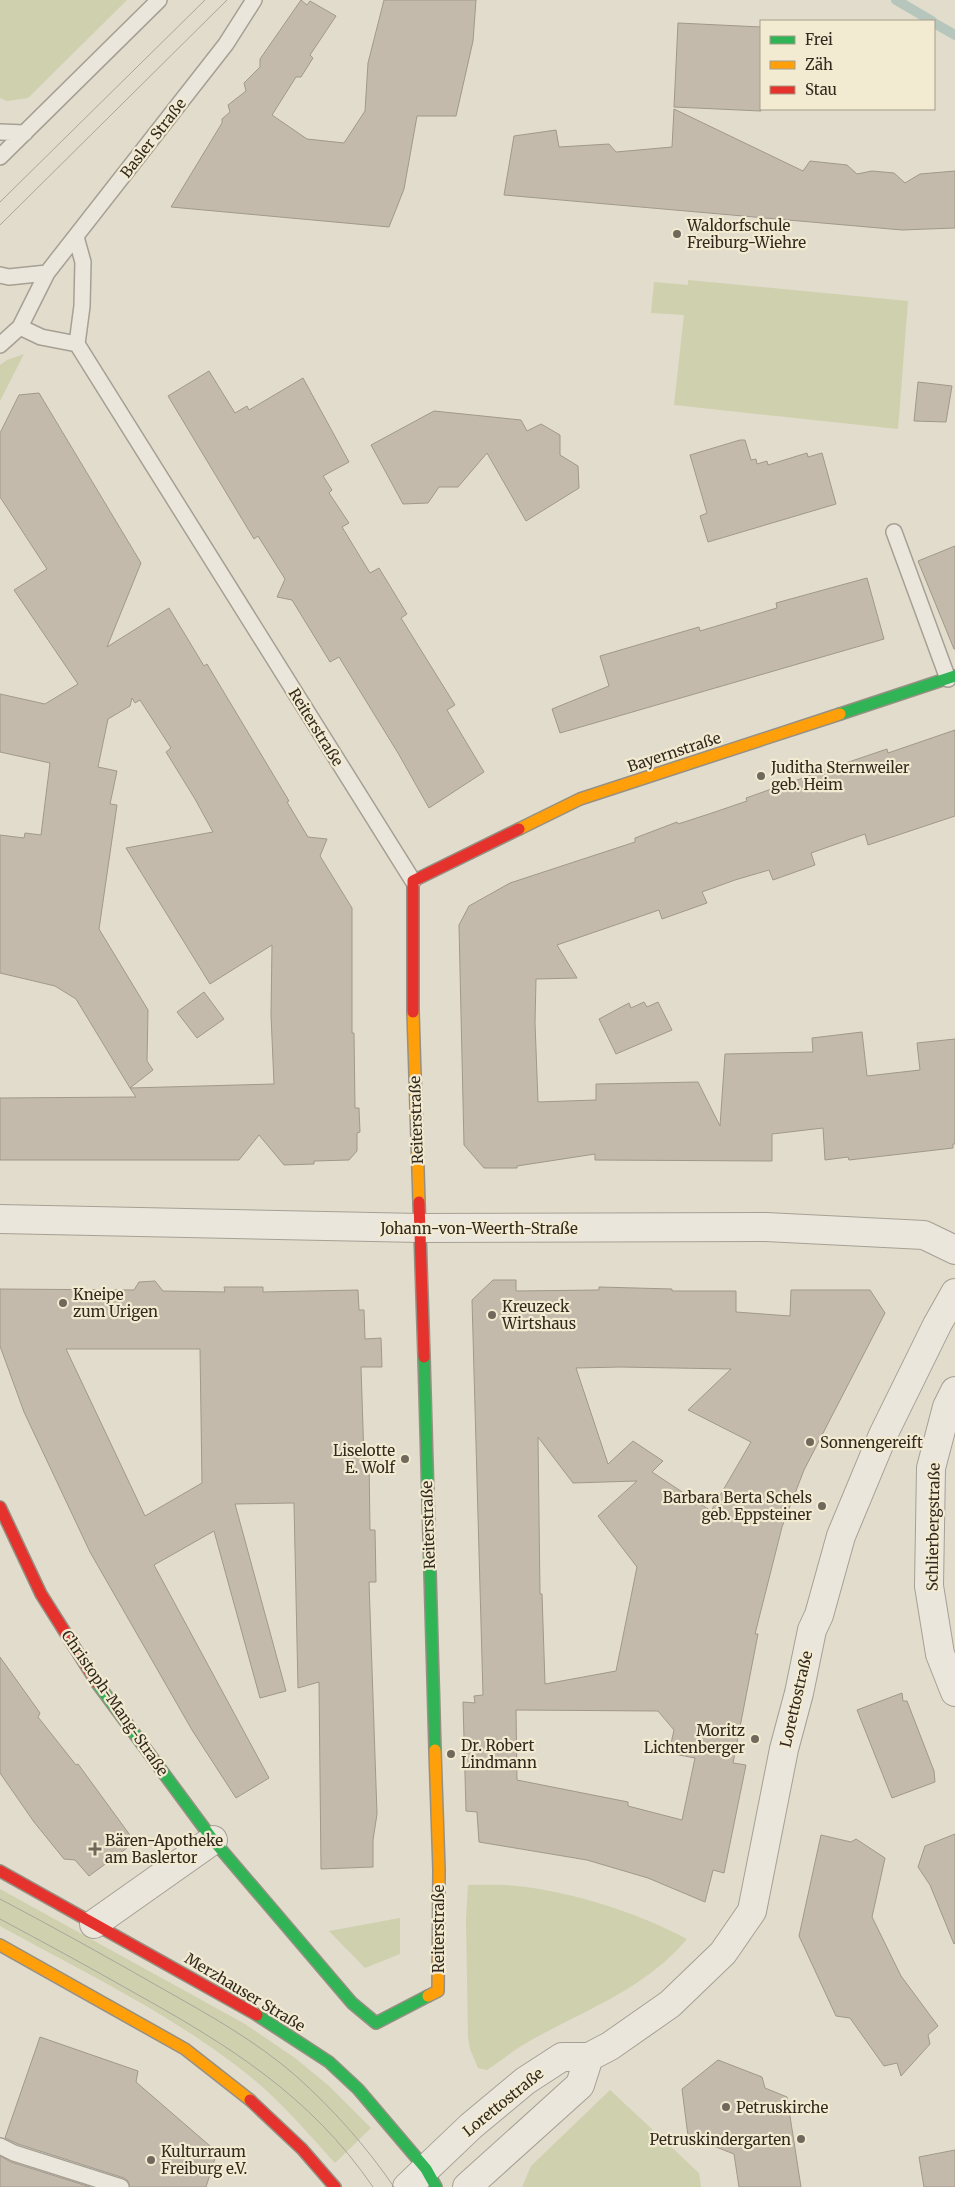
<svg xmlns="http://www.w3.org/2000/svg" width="955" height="2187" viewBox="0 0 955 2187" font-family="Merriweather,serif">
	<rect width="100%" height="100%" fill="#e1dccb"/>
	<!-- green -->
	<path fill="#cfd0ae" d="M0,0H127L28,98L7,101L0,98Z
		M688,280L908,301L898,429L674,405L684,315L651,313L654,282L688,285Z
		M24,354L0,401V365L7,360Z
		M468,1885C487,1885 507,1884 526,1887C581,1895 638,1913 687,1939C647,1987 588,2009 535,2038C518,2047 503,2059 487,2070L478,2068L470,2049L468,2037L466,1920Z
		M0,1889L245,2024L295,2058L329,2086L371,2128L335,2163C307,2132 280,2100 247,2074C172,2014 83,1972 0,1926Z
		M400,1918V1954L365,1968L329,1931Z
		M610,2090L699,2173L701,2187H522L531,2166Z"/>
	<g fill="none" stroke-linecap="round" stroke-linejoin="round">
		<!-- stream -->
		<path stroke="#b6c6bd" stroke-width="10" d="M896,0L932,21
			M934,23L955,35"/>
	</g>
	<!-- building -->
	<path fill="#c4baac" stroke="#a1988b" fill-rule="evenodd" d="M301,0L307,5L310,1L336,16L310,55L313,58L301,77H296L272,115L307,139L344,143L365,111L368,63L384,0H476L473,41L456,116H417L404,189L389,227L171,207L222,123V119L230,112L228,105L246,91L244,83L260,67V59Z
		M678,23L761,27V111L674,107Z
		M674,109L803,171L810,161L847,165L857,174L872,171L894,173L905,183L920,174L955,171V228L902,230L504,195L514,136L556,130L559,147L609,144L616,152L672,147Z
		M209,371L235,413L247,406L249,410L303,378L349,462L323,476L332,490L329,493L349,523L342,527L370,573L379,568L407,614L401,618L455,705L447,710L484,772L429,808L398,753L339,657L330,662L292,600L277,597L285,579L258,536L254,539L168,396Z
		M918,382L952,386L946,422L914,421Z
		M39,393L141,563L107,647L169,608L204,666L207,664L289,801L287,802L308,837L327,839L320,856L352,908V1033H354L355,1108H359L360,1132L357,1133V1151L349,1160L314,1161V1164L284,1165L259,1135L239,1160H0V1098L136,1097L130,1088L274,1084L271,1015L272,945L210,984L126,848L213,832L195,799L166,752L171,748L140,700L135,703L132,698L130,706L108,719L98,767L117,771L110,804L117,805L99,929L148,1010L147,1061L153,1070L130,1088L76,999L55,986L0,973V835L24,838L25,833L41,835L50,763L0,752V694L45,704L78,684L14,590L47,569L0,497V433L19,395Z
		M434,411L521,420L527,431L541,424L560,435V455L578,466L579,488L526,521L487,453L458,487H439L428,503L403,504L371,445Z
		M740,440H745L751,460L756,459L757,464L767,461L768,465L807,453L808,457L822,453L836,504L708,542L700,516L707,513L690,455Z
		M955,546V649H954L918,561Z
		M867,578L884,639L560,733L552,709L609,686L600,656L699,627L700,631L777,608L776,603Z
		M955,730V816L868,845L865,834L811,853L815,865L773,880L769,870L735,880L702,892L707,903L662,919L659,910L557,945L577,978L536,979L535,1023L538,1102L596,1100V1084L698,1082L720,1126L725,1054L813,1052L812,1038L862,1032L867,1076L920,1070L917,1043L955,1039V1144H953V1148L849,1160L848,1157L825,1160L823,1128L772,1134V1161L595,1160V1154L517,1166V1168H484L464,1145L459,925L469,906L510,883L635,842V838L677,822L678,824L712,813L747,801L746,798L834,767L887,749L888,753Z
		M204,992L224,1019L197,1038L177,1012Z
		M644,1002L647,1007L658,1002L672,1030L616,1054L599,1019L629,1003L631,1008Z
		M493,1280H516V1291L599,1290V1287L672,1289V1291H736V1312L790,1316L791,1290H870L885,1313L804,1470L782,1527L755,1634H758L733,1763L746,1765L724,1873L713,1870L705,1902L648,1878L587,1860L479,1842L477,1812L466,1811L463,1702L475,1703L474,1696L483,1695L472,1300ZM620,1367L731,1369L688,1410L751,1442L711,1511L652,1472L663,1461L633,1441L608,1464L576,1368ZM538,1437L573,1483L637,1481L598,1516L637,1567L616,1671L545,1684L542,1594H540ZM516,1710L658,1711L674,1730L669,1753L695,1758L682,1820L628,1806V1802L517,1780Z
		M155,1281L163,1291L225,1292L224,1287H263V1292L358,1290L359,1310H364L365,1339L381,1338L382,1367H361L364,1459H369L370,1530H375L376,1582H369L377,1814L373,1840V1867L321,1869L319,1682L298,1688L294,1503L235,1504L286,1691L260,1698L214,1531L154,1565L269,1778L236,1798L192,1730L90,1552L24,1412L0,1346V1289L134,1290L139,1282ZM66,1349H200L202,1483L145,1516Z
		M0,1657L40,1713L38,1717L76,1765L78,1764L135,1842L89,1876L75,1860L64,1859L34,1822L0,1773Z
		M902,1693L903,1701H907L934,1771L935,1782L892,1798L857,1710Z
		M955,1834V1943L954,1944L930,1885L918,1867L925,1846Z
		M821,1835L851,1842L856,1839L885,1858L872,1917L901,1976L938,2026L928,2035L930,2044L901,2076L897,2063L884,2066L850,2018L836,2016L799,1936Z
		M40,2037L138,2071L136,2082L217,2152L206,2187H130L128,2181L124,2178L18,2144L5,2138Z
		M718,2060L762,2077L765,2088L787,2097L801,2187H739L734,2154L688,2136L682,2089Z
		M955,2150V2187H924L919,2157Z
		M0,2156L11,2162L90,2187H0Z"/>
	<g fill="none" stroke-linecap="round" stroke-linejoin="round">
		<!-- lane casing -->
		<g stroke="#a6a094" stroke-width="18">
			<path id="lane" d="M0,132L25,133
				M0,157L159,0
				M76,237L83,262L82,306L77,344L413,881
				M0,275L9,277L47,273
				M20,327L41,337L77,344
				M0,345L20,327L47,273L226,44L254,0
				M894,532L948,679
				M0,2146L14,2153L121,2187"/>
		</g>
		<!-- street casing -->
		<g stroke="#a6a094" stroke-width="30">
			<path id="street" d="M0,1219L420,1228L766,1227L924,1235L955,1250
				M955,1391L947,1407L931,1468L929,1586L940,1654L955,1692
				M94,1924L213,1840
				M407,2187L471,2126L525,2081L562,2057H589L610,2046L670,2004L723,1953L752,1911L784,1749L799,1693L812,1630L819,1615L841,1536L883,1435L937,1325L955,1293
				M467,2187L580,2085L589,2057"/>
		</g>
		<!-- fast casing -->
		<g stroke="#969084" stroke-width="14">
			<path id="fast" d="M840,714L955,676
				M424,1357L435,1750
				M97,1683L213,1840L352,2003L376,2023L428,1996
				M257,2015L329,2062L358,2089L426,2169L436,2187"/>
		</g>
		<!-- slow casing -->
		<g stroke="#969084" stroke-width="14">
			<path id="slow" d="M519,829L580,799L840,714
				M413,1012L419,1202
				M0,1945L185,2049L250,2100
				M428,1996L438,1991L439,1870L435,1750"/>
		</g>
		<!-- jam casing -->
		<g stroke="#969084" stroke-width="14">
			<path id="jam" d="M413,1012V881L519,829
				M419,1202L424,1357
				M0,1507L41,1594L97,1683
				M0,1871L257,2015
				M250,2100L302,2149L335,2187"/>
		</g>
		<!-- lane -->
		<use href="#lane" stroke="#eae6dc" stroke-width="15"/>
		<!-- street -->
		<use href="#street" stroke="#eae6dc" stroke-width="28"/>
		<!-- fast -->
		<use href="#fast" stroke="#30b455" stroke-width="11"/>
		<!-- slow -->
		<use href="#slow" stroke="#ff9f0a" stroke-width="11"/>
		<!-- jam -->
		<use href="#jam" stroke="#e5322d" stroke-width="11"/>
		<!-- tram -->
		<path stroke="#a9a59c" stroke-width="1" d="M0,202L205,0
			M0,225L227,0
			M0,1899C55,1928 109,1958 163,1989C209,2015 256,2041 296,2076C333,2109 366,2146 394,2187
			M0,1919C45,1943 89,1967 133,1992C228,2045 310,2095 373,2187"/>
	</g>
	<!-- markers -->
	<g fill="#70685b" stroke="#f2ead1" stroke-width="2">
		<circle cx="677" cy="234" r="5"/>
		<circle cx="761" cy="776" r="5"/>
		<circle cx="63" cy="1303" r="5"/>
		<circle cx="492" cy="1315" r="5"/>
		<circle cx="810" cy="1442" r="5"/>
		<circle cx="405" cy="1459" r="5"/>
		<circle cx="822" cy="1506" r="5"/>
		<circle cx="755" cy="1739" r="5"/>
		<circle cx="451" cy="1754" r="5"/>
		<path d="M92.5 1841.5h5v5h5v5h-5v5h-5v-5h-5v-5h5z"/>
		<circle cx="726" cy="2107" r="5"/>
		<circle cx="801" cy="2139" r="5"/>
		<circle cx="151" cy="2160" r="5"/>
	</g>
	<g text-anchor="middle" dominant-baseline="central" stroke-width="4.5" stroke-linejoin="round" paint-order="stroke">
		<!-- street labels -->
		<g font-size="15" fill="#33291e" stroke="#f2ead1">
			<text transform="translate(153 138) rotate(-52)">Basler Straße</text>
			<text transform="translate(316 727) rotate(58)">Reiterstraße</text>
			<text transform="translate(674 752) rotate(-18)">Bayernstraße</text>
			<text transform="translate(416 1120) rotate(-92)">Reiterstraße</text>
			<text x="479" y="1228">Johann-von-Weerth-Straße</text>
			<text transform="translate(428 1525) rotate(-92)">Reiterstraße</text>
			<text transform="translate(933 1527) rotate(-89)">Schlierbergstraße</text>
			<text transform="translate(796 1699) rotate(-77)">Lorettostraße</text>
			<text transform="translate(115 1703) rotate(55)">Christoph-Mang-Straße</text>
			<text transform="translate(438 1929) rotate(-90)">Reiterstraße</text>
			<text transform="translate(245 1992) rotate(31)">Merzhauser Straße</text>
			<text transform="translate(503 2102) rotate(-39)">Lorettostraße</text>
		</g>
		<!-- poi labels -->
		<g font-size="15" fill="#33291e" stroke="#f2ead1" text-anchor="start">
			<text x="687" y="225">Waldorfschule<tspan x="687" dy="17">Freiburg-Wiehre</tspan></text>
			<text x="771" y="767">Juditha Sternweiler<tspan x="771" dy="17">geb. Heim</tspan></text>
			<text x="73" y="1294">Kneipe<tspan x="73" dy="17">zum Urigen</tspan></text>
			<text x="502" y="1306">Kreuzeck<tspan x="502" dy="17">Wirtshaus</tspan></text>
			<text x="820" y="1442">Sonnengereift</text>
			<text x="395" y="1450" text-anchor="end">Liselotte<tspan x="395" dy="17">E. Wolf</tspan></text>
			<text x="812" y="1497" text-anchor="end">Barbara Berta Schels<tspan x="812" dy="17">geb. Eppsteiner</tspan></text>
			<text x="745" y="1730" text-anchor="end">Moritz<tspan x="745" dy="17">Lichtenberger</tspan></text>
			<text x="461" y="1745">Dr. Robert<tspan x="461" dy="17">Lindmann</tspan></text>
			<text x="105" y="1840">Bären-Apotheke<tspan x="105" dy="17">am Baslertor</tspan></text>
			<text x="736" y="2107">Petruskirche</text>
			<text x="791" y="2139" text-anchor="end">Petruskindergarten</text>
			<text x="161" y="2151">Kulturraum<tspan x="161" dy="17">Freiburg e.V.</tspan></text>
		</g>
	</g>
	<!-- legend -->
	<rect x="760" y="20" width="175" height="90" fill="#f2ead1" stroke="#a69d89"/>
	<rect x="770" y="36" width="25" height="8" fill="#30b455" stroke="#a69d89"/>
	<text x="805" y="45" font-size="15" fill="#33291e">Frei</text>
	<rect x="770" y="61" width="25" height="8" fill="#ff9f0a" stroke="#a69d89"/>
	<text x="805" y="70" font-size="15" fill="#33291e">Zäh</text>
	<rect x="770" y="86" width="25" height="8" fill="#e5322d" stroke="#a69d89"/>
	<text x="805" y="95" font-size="15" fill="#33291e">Stau</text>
</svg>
